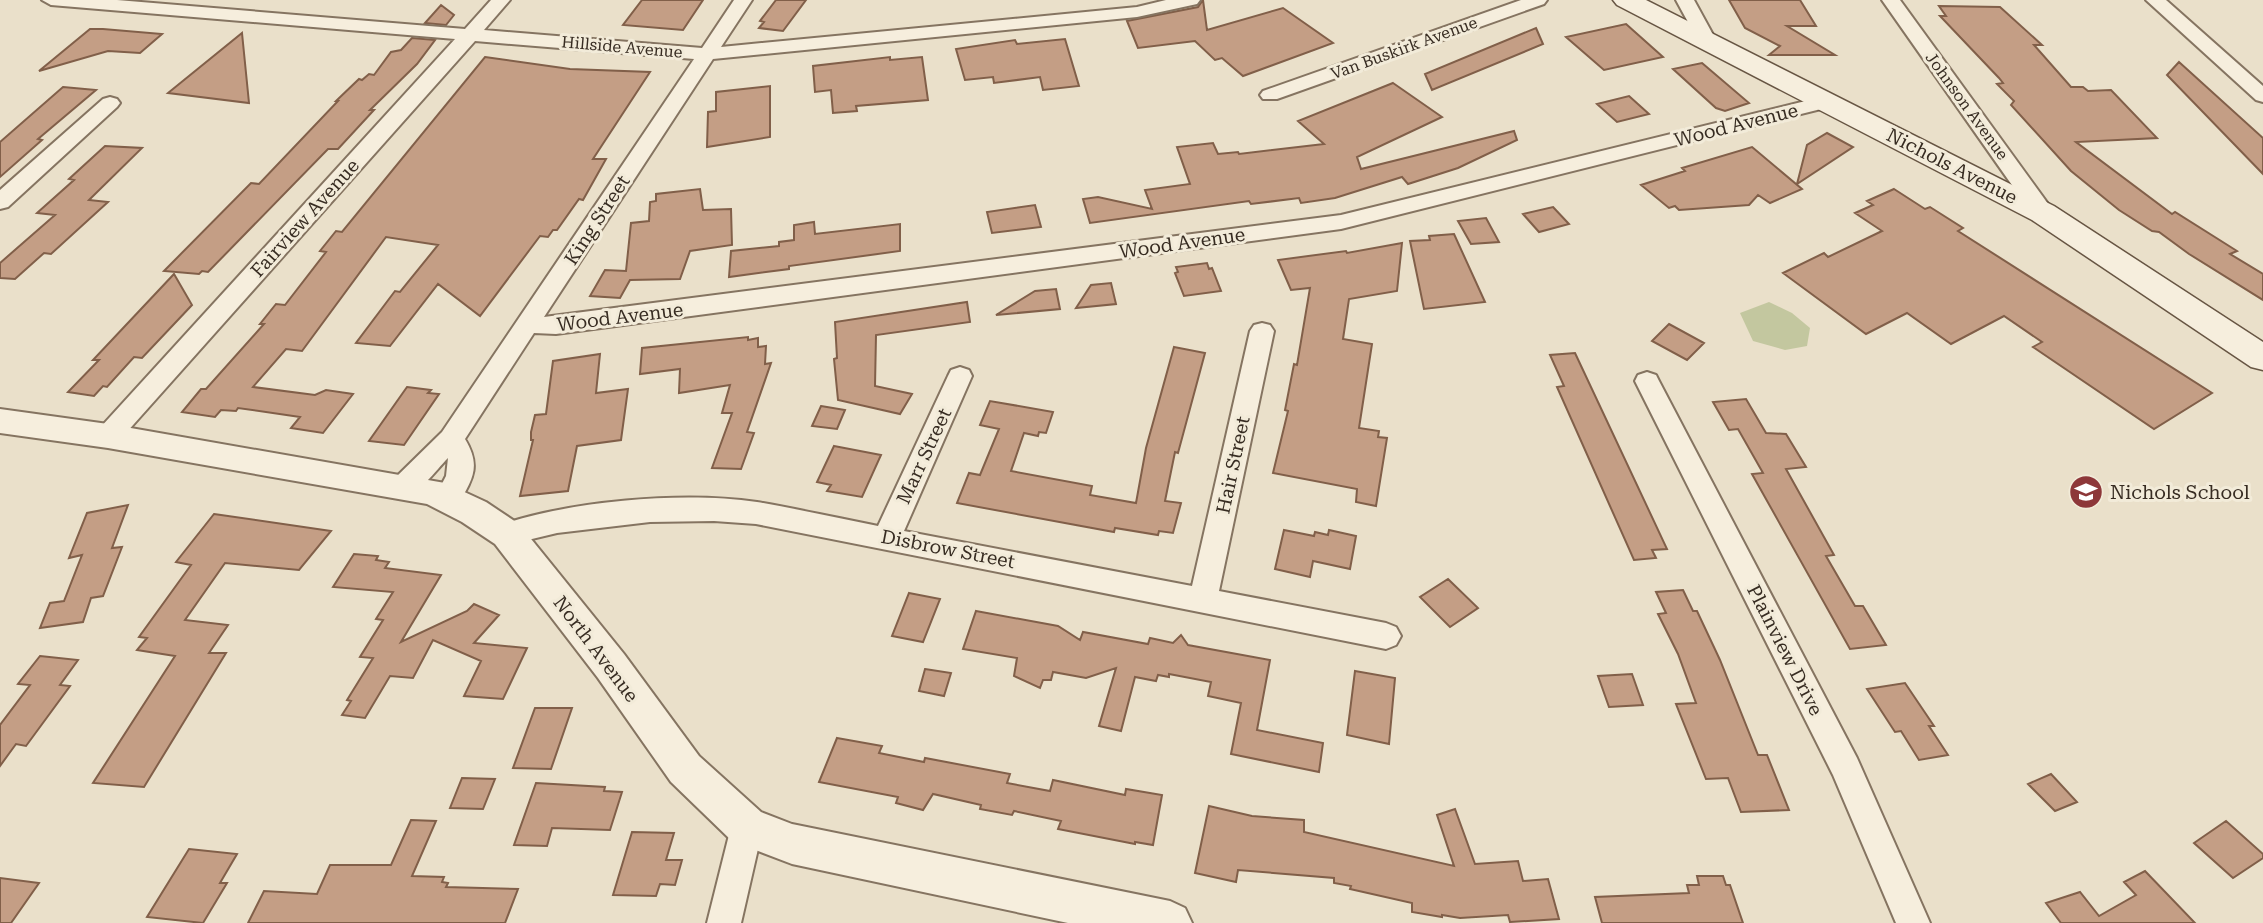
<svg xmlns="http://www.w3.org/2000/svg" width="2263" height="923" viewBox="0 0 2263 923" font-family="'Roboto Serif',serif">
	<rect width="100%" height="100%" fill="#eae0ca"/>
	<!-- green -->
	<path fill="#c3c79f" d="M1769,302L1792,313L1810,328L1807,346L1785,350L1753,341L1740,313Z"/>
	<!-- building -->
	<path fill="#c49e85" stroke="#815f49" stroke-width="2" d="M642,0H703L683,30L623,25Z
		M776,0H806L783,31L759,28L764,22L760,21Z
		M1203,0L1207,30L1283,8L1333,43L1243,76L1222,58L1215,60L1195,41L1138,48L1127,21L1198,7Z
		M1729,0H1800L1816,26H1787L1835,55H1769L1780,46L1745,28Z
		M441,5L454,15L446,25L425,23Z
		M1939,6L2000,7L2042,45H2034L2071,87H2083L2088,91L2111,90L2157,138L2076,142L2172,214L2175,212L2237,251L2230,254L2263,274V300L2189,254L2159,232L2152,231L2119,210L2071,171L2011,105L2014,101L1997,84L2003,83L1999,78L1940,16H1946Z
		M1626,24L1663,57L1604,70L1566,37Z
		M1536,28L1543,44L1432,90L1425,74Z
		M90,29H103L162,34L140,53L108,51L39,71Z
		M242,33L249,103L168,93Z
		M412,38L435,40L417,64L370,110H374L338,149H328L208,272L202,271L199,274L164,271L251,183L259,184L338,101H336L359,79L362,80L369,74L374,75L391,52L401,50Z
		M1065,39L1079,86L1043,90L1040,77L994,83L993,77L965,80L956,49L1015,40L1017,44Z
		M485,57L570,69L650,72L593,159H606L583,200L579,199L557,230H553L548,237L540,236L480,316L438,284L390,346L356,343L395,291L400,292L438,245L386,237L302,351L286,349L253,387L315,395L326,390L353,394L323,433L291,428L300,417L238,408L236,411L221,410L215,417L182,412L201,389H206L264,324H260L276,304L285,305L326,252L320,251L336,231L342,232Z
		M890,57V60L922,57L928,100L856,106L857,111L833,113L831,90L815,92L813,66Z
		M2179,62L2263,138V174L2167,75Z
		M1702,63L1749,103L1725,111L1716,108L1673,69Z
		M1393,83L1442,117L1357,157L1361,169L1514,131L1517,140L1458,168L1408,184L1402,177L1335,198L1301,203L1299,198L1251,204L1249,201L1090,223L1083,199L1098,197L1152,209L1145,190L1190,184L1177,147L1213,143L1218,154L1238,152L1239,154L1324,144L1298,121Z
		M770,86V137L707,147L708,112L716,111V92Z
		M63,87L96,90L38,139L42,140L0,177V142Z
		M1629,96L1649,114L1617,122L1597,104Z
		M1827,133L1853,147L1797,184L1807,145Z
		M105,146L142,148L89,200L108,202L51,254L44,253L15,279L0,278V263L55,215L37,213L74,180L69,179Z
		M1752,147L1802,189L1770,203L1758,195L1749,205L1679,210L1675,206L1669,208L1641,185L1685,171L1682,168Z
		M700,189L703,210L731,209L732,245L690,251L680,279L630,280L620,298L590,296L605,270L626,271L631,223L649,221L650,202L656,201V194Z
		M1894,189L1925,209L1930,207L1963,228L1958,231L2212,393L2154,429L2033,347L2042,342L2004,316L1951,344L1907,313L1866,334L1783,273L1824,253L1828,257L1882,231L1855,213L1873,205L1867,201Z
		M1035,205L1041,227L992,233L987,212Z
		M1553,207L1569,224L1539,232L1523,214Z
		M1486,218L1499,242L1471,244L1458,221Z
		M814,222L815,234L900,224V251L789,266V269L729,277L731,251L779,246V242L794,240V225Z
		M1454,234L1485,302L1424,309L1410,241L1430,240L1429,236Z
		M1402,243L1397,291L1349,299L1343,339L1372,344L1359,428L1379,431L1378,437L1387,438L1376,506L1356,502L1357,489L1273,473L1288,411L1285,410L1294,364L1297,365L1310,288L1291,290L1278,260L1346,251L1347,253Z
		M1207,263L1209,269L1212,268L1221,291L1184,296L1175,273L1178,272L1176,267Z
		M174,274L192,305L142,358L134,357L107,387L103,386L94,396L68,392L99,360H93Z
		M1111,283L1116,304L1076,308L1091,285Z
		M1056,289L1060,309L996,315L1035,291Z
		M967,302L970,322L876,335L875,386L912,394L900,414L838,400L834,359L837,358L835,322Z
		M1669,324L1704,343L1687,360L1652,341Z
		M748,337V340L758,338V347L766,346L765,364L771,363L747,432L754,433L741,469L712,468L732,413H722L730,385L679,393L680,369L640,374L642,348Z
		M1174,347L1205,353L1178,453L1175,452L1165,501L1181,503L1173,533L1159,531L1158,535L1115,528L1114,532L957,503L969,473L980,475L999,429L980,425L990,401L1053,412L1046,433L1039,432L1038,436L1024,433L1011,471L1092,486L1090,495L1136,503L1146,448Z
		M1575,353L1667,549L1652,550L1656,558L1634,560L1557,387L1564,386L1550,355Z
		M600,354L596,393L628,389L621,440L577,446L568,491L520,496L533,440H531V432L535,415L546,414L553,361Z
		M407,387L431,390L428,393L439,394L404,445L369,441Z
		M1746,399L1766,433L1786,434L1806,467L1786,469L1834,555L1826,556L1855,606H1863L1886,645L1850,649L1752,474L1763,473L1738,429L1729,430L1713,402Z
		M821,406L845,410L837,429L812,426Z
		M834,446L881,455L862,497L827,491L831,485L817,482Z
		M128,505L112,548L122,547L103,596L91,598L83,622L40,628L50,603L64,601L82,555L69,558L87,513Z
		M214,514L331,531L299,570L225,563L185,620L228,625L209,653H226L144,787L93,783L175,656L137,650L147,638L139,637L191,565L176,562Z
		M1284,530L1314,536L1315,532L1328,535L1329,530L1356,536L1350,569L1313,561L1310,577L1275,569Z
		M354,554L378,556L376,560L389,562L385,568L441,575L401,642L467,611L474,604L499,615L474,643L527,648L503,699L464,696L481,661L433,640L413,678L390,676L365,718L342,715L351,701L347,700L373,658L360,657L383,620L376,619L393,592L333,587Z
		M1448,579L1478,608L1450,627L1420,597Z
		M1683,590L1693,611H1697L1720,660L1758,755H1767L1789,810L1741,812L1728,778L1706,779L1676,704L1696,703L1678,654L1658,614L1666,613L1656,592Z
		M909,593L940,599L923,642L892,636Z
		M976,611L1058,626L1080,640L1083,632L1148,644L1150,638L1173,643L1181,635L1188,645L1270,660L1257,730L1323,743L1319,772L1231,754L1241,703L1208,696L1211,682L1169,674V677L1158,675L1156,681L1135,677L1121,731L1099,726L1116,668L1086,678L1053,672L1051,680H1043L1040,688L1014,676L1017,658L963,649Z
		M40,656L78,660L60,685L70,686L26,746L16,744L0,766V725L30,685L18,684Z
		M925,669L951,673L944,696L919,691Z
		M1355,671L1395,678L1389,744L1347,735Z
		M1632,674L1643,705L1609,707L1598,676Z
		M1905,683L1934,726H1929L1948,755L1919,760L1901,731L1895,732L1867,689Z
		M535,708H572L551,769L513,768Z
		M837,738L882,746L879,753L924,762L925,758L1010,774L1007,783L1050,791L1053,780L1125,795L1126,789L1162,795L1153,845L1135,842V844L1058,829L1061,821L1014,811L1012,815L980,809L981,805L933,794L923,810L896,803L898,797L819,782Z
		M2051,774L2077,802L2055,811L2028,784Z
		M462,778L495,779L483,809L450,808Z
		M536,783L605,787L604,791L622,792L610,830L552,828L547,846L514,845Z
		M1209,806L1252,816L1304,820V832L1454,866L1437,815L1455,809L1475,864L1518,861L1523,881L1548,879L1559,919L1510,922L1508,915L1460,918L1442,915V917L1412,912V903L1350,889L1351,886L1334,883V878L1238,870L1236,882L1195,873Z
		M411,820L436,821L412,876L444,877L442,882L448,883L446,887L518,889L505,923H248L264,891L317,894L330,865H391Z
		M2226,821L2263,854V858L2233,878L2194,843Z
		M632,832L674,833L666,860H682L675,885L660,884L656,896L613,895Z
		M189,849L237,854L220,883H227L203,923L147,917Z
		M2145,871L2195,923H2061L2046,903L2080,892L2099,916L2136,895L2124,882Z
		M1697,876H1723L1726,885H1730L1743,923H1602L1595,897L1689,893L1687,885H1699Z
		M0,878L39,883L11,923H0Z"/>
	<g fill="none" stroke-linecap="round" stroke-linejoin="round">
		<!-- minor casing -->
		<g stroke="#857461" stroke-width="4">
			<path id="minor" d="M42,0H117L465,29L491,0H510L484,30L702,48L734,0H752L721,47L1137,7L1166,0H1200L1197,4L1137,17L713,59L544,317L1341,215L1826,96L1833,98L1836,102L1833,106L1341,229L556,334L534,333L465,439C482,467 472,480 457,506L447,510L437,506L434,499L446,476L448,458C433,473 415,502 393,494L389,487L393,480L442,432L694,59L475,41L117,443L108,446L99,443L95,436L99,429L455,39L51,5Z
				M1521,0H1547L1544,4L1277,99H1263L1260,95L1263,91Z
				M1676,0H1694L1717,42L1715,46H1701Z
				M1882,0H1900L2051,208L2054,213L2051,218H2035Z
				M2146,0H2166L2263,86V102L2256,100Z
				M110,97L117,99L120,103L117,107L8,207L0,209V190L103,99Z
				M1262,323L1270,325L1274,331L1219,591L1386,623L1396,627L1401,636L1396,645L1386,649L756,524L714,521L650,522L557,533L507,545L497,542L493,534L497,526C569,501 682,491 757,502C798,509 838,518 878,526L948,376L951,370L960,367L969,370L972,376L904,531L1192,586L1250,331L1254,325Z
				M1647,372L1656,375L1659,381L1857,758L1930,923H1896L1833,775L1635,381L1638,375Z
				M747,811L759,816L763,827L741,923H707L731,827L735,816Z"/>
		</g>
		<!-- tertiary casing -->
		<g stroke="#857461" stroke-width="4">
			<path id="tertiary" d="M0,409L108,424L445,483L486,502L519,524L624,654L699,756L761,812L792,824L1170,901L1185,908L1192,923H1068L792,864L732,841L671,782L598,678L495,544L462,522L427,504L108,448L0,433Z"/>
		</g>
		<!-- secondary casing -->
		<g stroke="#675543" stroke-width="3">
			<path id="secondary" d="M1613,0H1646L2054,206L2263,342V370L2251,367L2032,220L1617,5Z"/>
		</g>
		<!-- minor -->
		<use href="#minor" fill="#f6eedd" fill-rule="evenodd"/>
		<!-- tertiary -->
		<use href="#tertiary" fill="#f6eedd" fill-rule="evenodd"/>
		<!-- secondary -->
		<use href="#secondary" fill="#f6eedd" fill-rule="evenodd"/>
	</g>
	<!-- icons -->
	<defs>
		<g id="school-disc" transform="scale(1.75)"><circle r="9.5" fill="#8d3739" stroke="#f2ebd9"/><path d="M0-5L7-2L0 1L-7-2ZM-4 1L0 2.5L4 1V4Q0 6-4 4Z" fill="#fff"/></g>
	</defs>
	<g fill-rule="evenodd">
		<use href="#school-disc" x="2086" y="492"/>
	</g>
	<g text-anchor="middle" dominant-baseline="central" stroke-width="6" stroke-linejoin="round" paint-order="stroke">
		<!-- far-street labels -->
		<g font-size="16" fill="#372c22" stroke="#f2ebd9">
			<text transform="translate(622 47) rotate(5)">Hillside Avenue</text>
			<text transform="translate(1404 48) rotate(-20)">Van Buskirk Avenue</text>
			<text transform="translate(1967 106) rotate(54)">Johnson Avenue</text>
		</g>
		<!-- street labels -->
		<g font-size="19" fill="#372c22" stroke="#f2ebd9">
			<text transform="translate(1736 125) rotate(-14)">Wood Avenue</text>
			<text transform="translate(1952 166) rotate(27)">Nichols Avenue</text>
			<text transform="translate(305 218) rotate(-48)">Fairview Avenue</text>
			<text transform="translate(597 220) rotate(-57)">King Street</text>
			<text transform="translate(1182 243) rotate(-8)">Wood Avenue</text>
			<text transform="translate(620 317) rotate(-7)">Wood Avenue</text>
			<text transform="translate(924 456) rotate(-65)">Marr Street</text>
			<text transform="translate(1233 465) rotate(-78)">Hair Street</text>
			<text transform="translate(948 549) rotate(11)">Disbrow Street</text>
			<text transform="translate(596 649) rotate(53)">North Avenue</text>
			<text transform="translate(1785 650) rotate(63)">Plainview Drive</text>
		</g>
		<!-- poi labels -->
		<g font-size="19" fill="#372c22" stroke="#f2ebd9" text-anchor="start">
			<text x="2110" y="492">Nichols School</text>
		</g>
	</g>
</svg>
